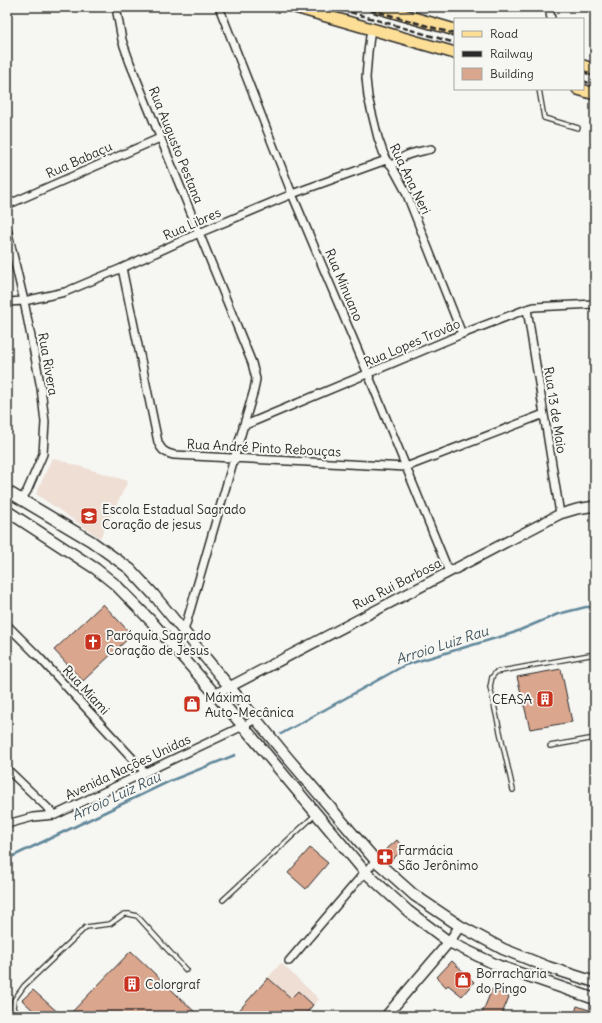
<svg xmlns="http://www.w3.org/2000/svg" width="602" height="1023" viewBox="0 0 602 1023" font-family="Delius,sans-serif">
	<rect width="100%" height="100%" fill="#f6f6f2"/>
	<filter id="ink" filterUnits="userSpaceOnUse"><feTurbulence type="fractalNoise" baseFrequency=".025" numOctaves="2"/><feDisplacementMap in="SourceGraphic" scale="8" xChannelSelector="R" yChannelSelector="G"/><feConvolveMatrix kernelMatrix="1 2 1 2 8 2 1 2 1" color-interpolation-filters="sRGB"/></filter>
	<g filter="url(#ink)">
		<!-- built -->
		<path fill="#eeded4" d="M52,458L128,481L100,538L36,494Z
			M281,963L319,999L304,1016H234Z"/>
		<g fill="none" stroke-linecap="round" stroke-linejoin="round">
			<!-- stream -->
			<path stroke="#60879a" stroke-width="2.5" d="M281,734L405,665L513,633L558,614L586,607H595
				M7,859L170,781L235,755"/>
		</g>
		<!-- building -->
		<path fill="#daa68e" stroke="#2b2b2b" d="M103,604L132,635L83,681L54,650Z
			M561,669L572,722L530,729L517,677Z
			M397,840L404,849L388,863L380,855Z
			M310,848L328,863L306,889L288,873Z
			M131,951L199,1016H68Z
			M452,961L474,982L462,996L448,985L446,987L437,977Z
			M268,978L291,998L298,991L313,1005L304,1016H234Z
			M492,989L509,997L501,1016H481Z
			M33,990L62,1016H39L22,1000Z
			M577,1006L589,1010L587,1016H574Z"/>
		<g fill="none" stroke-linecap="round" stroke-linejoin="round">
			<!-- service casing -->
			<g stroke="#2b2b2b" stroke-width="6">
				<path id="service" d="M539,89L544,118L578,128
					M550,746L595,738
					M513,790L490,687L492,677L496,672L595,654
					M223,900L315,815
					M18,1016L13,1008L14,1000L24,986L86,927L110,924L124,914H129L137,916L139,918L186,970"/>
			</g>
			<!-- minor casing -->
			<g stroke="#2b2b2b" stroke-width="10">
				<path id="minor" d="M116,7L122,40L130,63L252,363L256,379L254,390L184,631
					M219,7L292,194L368,374L449,572
					M549,7L551,19
					M371,28L368,52L366,78L368,97L378,138L386,160L392,166L405,190L462,334
					M392,166C404,153 414,153 431,149
					M7,205L160,138
					M7,229L24,301L41,388L45,422L43,454L27,491L21,500
					M122,268L158,442C161,450 165,453 174,455L406,467L544,414
					M7,302L24,301L65,292L122,268L199,233L292,194L386,160
					M527,309L560,514
					M243,426L462,334L527,309L534,307L595,304
					M7,625L39,657L145,772
					M7,769L55,815
					M7,824L33,817L55,815L243,726L256,719
					M289,961L365,872L376,861"/>
			</g>
			<!-- tertiary casing -->
			<g stroke="#2b2b2b" stroke-width="12">
				<path id="tertiary" d="M214,695L560,514L577,509L595,506
					M386,1016L449,942L460,926"/>
			</g>
			<!-- secondary casing -->
			<g stroke="#2b2b2b" stroke-width="13">
				<path id="secondary" d="M7,491L91,541L130,569L154,595L287,757L376,861L414,895L460,926L503,949L548,967L595,982
					M7,511L96,569L116,585L151,621L243,726L365,872L408,911L449,942L499,966L595,999"/>
			</g>
			<!-- primary casing -->
			<g stroke="#2b2b2b" stroke-width="14">
				<path id="primary" d="M295,7L455,53
					M376,7L455,30
					M583,66L595,70
					M578,89L595,94"/>
			</g>
			<!-- service -->
			<use href="#service" stroke="#f6f6f2" stroke-width="3.5"/>
			<!-- minor -->
			<use href="#minor" stroke="#f6f6f2" stroke-width="7"/>
			<!-- tertiary -->
			<use href="#tertiary" stroke="#f6f6f2" stroke-width="9"/>
			<!-- secondary -->
			<use href="#secondary" stroke="#f6f6f2" stroke-width="10"/>
			<!-- primary -->
			<use href="#primary" stroke="#fcde96" stroke-width="11"/>
			<!-- rail -->
			<path stroke="#2b2b2b" stroke-width="2.5" stroke-dasharray="6 3" stroke-linecap="butt" d="M333,7L455,43
				M362,7L455,34
				M583,71L595,75
				M583,81L595,85"/>
		</g>
	</g>
	<!-- icons -->
	<defs>
		<g id="school-square" transform="scale(0.9)"><rect x="-9" y="-9" width="18" height="18" rx="4" fill="#c8321e" stroke="#f6f6f2"/><path d="M0-5L7-2L0 1L-7-2ZM-4 1L0 2.5L4 1V4Q0 6-4 4Z" fill="#fff"/></g>
		<g id="church-square" transform="scale(0.9)"><rect x="-9" y="-9" width="18" height="18" rx="4" fill="#c8321e" stroke="#f6f6f2"/><path d="M-1.2-6h2.4v3.5h3.3v2.4h-3.3V6h-2.4V-.1h-3.3v-2.4h3.3Z" fill="#fff"/></g>
		<g id="building-square" transform="scale(0.9)"><rect x="-9" y="-9" width="18" height="18" rx="4" fill="#c8321e" stroke="#f6f6f2"/><path d="M-4-6H4V6H1V3H-1V6H-4ZM-2.5-4.3h1.7v1.8h-1.7ZM.8-4.3h1.7v1.8H.8ZM-2.5-1h1.7V.8h-1.7ZM.8-1h1.7V.8H.8Z" fill="#fff"/></g>
		<g id="shop-square" transform="scale(0.9)"><rect x="-9" y="-9" width="18" height="18" rx="4" fill="#c8321e" stroke="#f6f6f2"/><path d="M-5-2.5h2.3a2.7 3.5 0 0 1 5.4 0H5L5.5 6h-11ZM-1.5-2.5h3a1.5 2.3 0 0 0-3 0Z" fill="#fff"/></g>
		<g id="pharmacy-square" transform="scale(0.9)"><rect x="-9" y="-9" width="18" height="18" rx="4" fill="#c8321e" stroke="#f6f6f2"/><path d="M-2-6h4v4h4v4h-4v4h-4v-4h-4v-4h4Z" fill="#fff"/></g>
	</defs>
	<g fill-rule="evenodd">
		<use href="#school-square" x="89" y="516"/>
		<use href="#church-square" x="93" y="642"/>
		<use href="#building-square" x="545" y="699"/>
		<use href="#shop-square" x="192" y="704"/>
		<use href="#pharmacy-square" x="385" y="857"/>
		<use href="#shop-square" x="463" y="980"/>
		<use href="#building-square" x="132" y="984"/>
	</g>
	<g text-anchor="middle" dominant-baseline="central" stroke-width="4" stroke-linejoin="round" paint-order="stroke">
		<!-- street labels -->
		<g font-size="13" fill="#2b2b2b" stroke="#f6f6f2">
			<text transform="translate(176 145) rotate(68)">Rua Augusto Pestana</text>
			<text transform="translate(79 160) rotate(-24)">Rua Babaçu</text>
			<text transform="translate(410 179) rotate(64)">Rua Ana Neri</text>
			<text transform="translate(192 224) rotate(-24)">Rua Libres</text>
			<text transform="translate(344 285) rotate(67)">Rua Minuano</text>
			<text transform="translate(412 343) rotate(-23)">Rua Lopes Trovão</text>
			<text transform="translate(48 364) rotate(80)">Rua Rivera</text>
			<text transform="translate(555 410) rotate(81)">Rua 13 de Maio</text>
			<text transform="translate(264 448) rotate(3)">Rua André Pinto Rebouças</text>
			<text transform="translate(397 584) rotate(-27)">Rua Rui Barbosa</text>
			<text transform="translate(86 690) rotate(47)">Rua Miami</text>
			<text transform="translate(128 767) rotate(-25)">Avenida Nações Unidas</text>
		</g>
		<!-- poi labels -->
		<g font-size="13" fill="#2b2b2b" stroke="#f6f6f2" text-anchor="start">
			<text x="102" y="509">Escola Estadual Sagrado<tspan x="102" dy="15">Coração de jesus</tspan></text>
			<text x="106" y="635">Paróquia Sagrado<tspan x="106" dy="15">Coração de Jesus</tspan></text>
			<text x="205" y="697">Máxima<tspan x="205" dy="15">Auto-Mecânica</tspan></text>
			<text x="532" y="699" text-anchor="end">CEASA</text>
			<text x="398" y="850">Farmácia<tspan x="398" dy="15">São Jerônimo</tspan></text>
			<text x="476" y="973">Borracharia<tspan x="476" dy="15">do Pingo</tspan></text>
			<text x="145" y="984">Colorgraf</text>
		</g>
		<!-- water labels -->
		<g font-size="14" font-style="italic" fill="#455962" stroke="#f6f6f2">
			<text transform="translate(442 645) rotate(-18)">Arroio Luiz Rau</text>
			<text transform="translate(116 796) rotate(-25)">Arroio Luiz Rau</text>
		</g>
	</g>
	<!-- margin -->
	<rect width="602" height="1023" fill="none" stroke="#f6f6f2" stroke-width="24"/>
	<rect x="12" y="12" width="578" height="999" fill="none" stroke="#2b2b2b" stroke-width="1.5" filter="url(#ink)"/>
	<!-- legend -->
	<rect x="454" y="18" width="130" height="72" fill="#f6f6f2" stroke="#a5a5a2"/>
	<rect x="462" y="31" width="20" height="6" fill="#fcde96" stroke="#a5a5a2"/>
	<text x="490" y="38" font-size="12" fill="#2b2b2b">Road</text>
	<rect x="462" y="51" width="20" height="6" fill="#2b2b2b" stroke="#a5a5a2"/>
	<text x="490" y="58" font-size="12" fill="#2b2b2b">Railway</text>
	<rect x="462" y="68" width="20" height="12" fill="#daa68e" stroke="#a5a5a2"/>
	<text x="490" y="78" font-size="12" fill="#2b2b2b">Building</text>
</svg>
